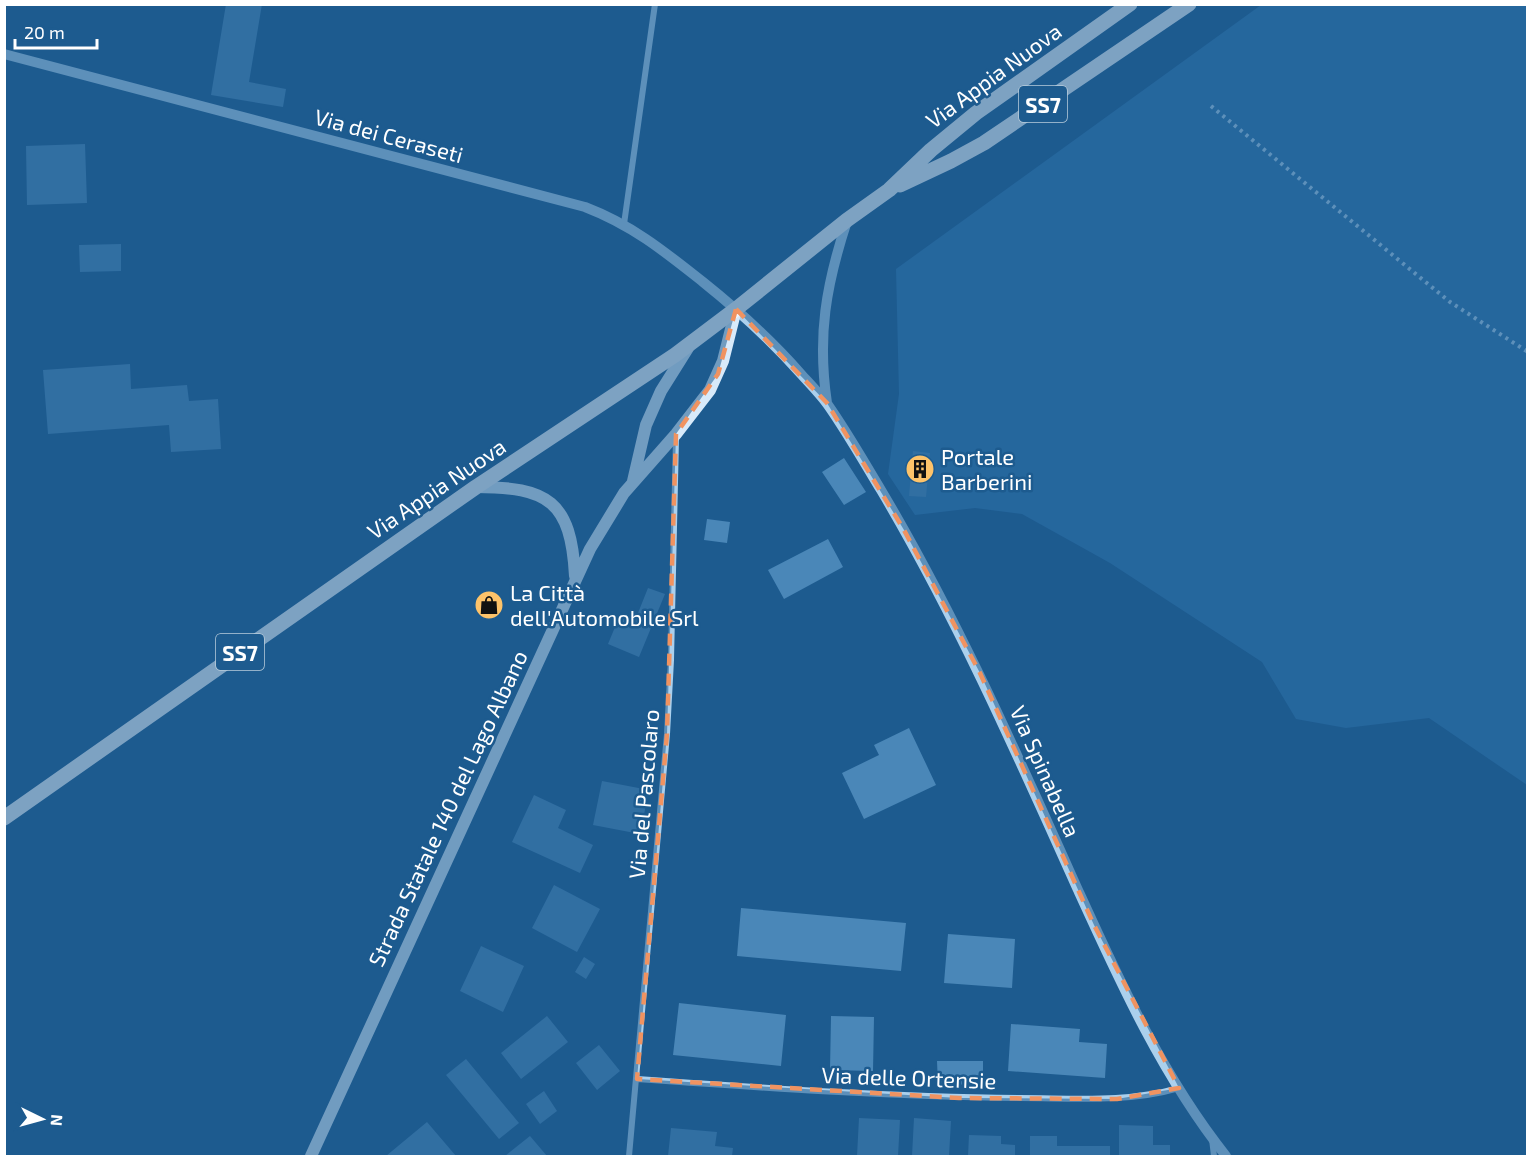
<svg xmlns="http://www.w3.org/2000/svg" width="1532" height="1161" viewBox="0 0 1532 1161" font-family="'Exo 2',sans-serif">
	<rect width="100%" height="100%" fill="#1d5b8f"/>
	<!-- green -->
	<path fill="#3075ad" d="M1261,5H1527V785L1429,718L1346,728L1296,719L1262,662L1110,563L1022,514L975,508L915,515L888,474L899,394L896,269Z"/>
	<!-- building -->
	<path fill="#4a87b8" d="M226,4H262L249,82L286,89L283,107L211,95Z
		M85,144L87,203L27,205L26,146Z
		M121,244V271L80,272L79,245Z
		M130,364L131,389L187,385L189,401L218,399L221,449L171,452L169,425L48,434L43,370Z
		M913,451L930,453L926,497L909,496Z
		M844,458L866,492L844,505L822,472Z
		M707,519L730,522L727,543L704,540Z
		M828,539L843,567L784,599L768,570Z
		M648,588L665,594L639,657L608,644L620,615L636,618Z
		M909,728L936,785L864,819L842,773L879,755L874,745Z
		M602,781L649,790L640,834L593,825Z
		M534,795L566,810L558,828L593,845L580,873L512,842Z
		M554,885L600,909L577,952L532,928Z
		M741,908L906,923L901,971L737,956Z
		M948,934L1015,939L1012,988L944,983Z
		M481,946L524,966L503,1012L460,991Z
		M584,957L595,964L586,979L575,972Z
		M679,1003L786,1015L781,1066L673,1055Z
		M547,1016L568,1042L521,1079L501,1053Z
		M831,1016L874,1017L873,1071L830,1070Z
		M1011,1024L1080,1029L1079,1042L1107,1044L1105,1078L1008,1071Z
		M599,1045L620,1071L597,1090L576,1063Z
		M466,1059L519,1123L499,1139L446,1075Z
		M937,1061H983V1084L938,1085Z
		M544,1091L557,1111L540,1124L526,1104Z
		M859,1118L900,1120L898,1156H857Z
		M914,1118L951,1121L949,1156H912Z
		M427,1122L456,1156H386Z
		M1119,1125L1153,1126V1145H1170V1156H1119Z
		M671,1128L717,1132L715,1146L733,1148L732,1156H668Z
		M969,1135L1001,1136V1144L1015,1145V1156H968Z
		M530,1136L547,1156H505Z
		M1030,1136H1057V1146H1110V1156H1030Z"/>
	<g fill="none" stroke-linecap="round" stroke-linejoin="round">
		<!-- path -->
		<path stroke="#abd0ed" stroke-width="4" stroke-dasharray="3 4.5" stroke-linecap="butt" d="M1211,106L1450,302L1528,352"/>
		<!-- minor -->
		<path stroke="#abd0ed" stroke-width="6" d="M624,224L655,4
			M637,1079C764,1088 892,1097 1020,1098C1073,1098 1127,1103 1179,1088
			M1212,1139L1214,1156
			M629,1156L667,734L671,660L676,438"/>
		<!-- tertiary -->
		<path stroke="#abd0ed" stroke-width="10" d="M4,54L585,207C632,225 664,251 703,282C738,310 771,340 801,374C810,384 820,394 828,405C847,432 864,462 881,490C957,618 1017,754 1078,890C1120,982 1163,1077 1226,1156
			M827,403C817,336 826,285 847,221"/>
		<!-- secondary -->
		<path stroke="#d8eafa" stroke-width="12" d="M633,481L646,425L661,391L688,348
			M476,487C548,487 571,501 575,576
			M311,1156L590,549L624,493L676,434L710,390L723,361L736,309"/>
		<!-- primary -->
		<path stroke="#f2f8ff" stroke-width="15" d="M900,185L951,161L984,143L1189,4
			M4,818L476,487L675,355L736,309L847,220L889,190L931,150L976,113L1130,4"/>
	</g>
	<!-- marked area -->
	<path d="M0 0H1532V1161H0ZM736,309L827,403L904,530L980,673L1094,925L1179,1088L1117,1099L959,1098L637,1079L667,734L676,434L718,374Z" fill="#1d5b8f" fill-opacity=".55" fill-rule="evenodd"/>
	<path fill="none" stroke="#f09361" stroke-width="4.5" stroke-dasharray="12 8" stroke-linejoin="round" d="M736,309L827,403L904,530L980,673L1094,925L1179,1088L1117,1099L959,1098L637,1079L667,734L676,434L718,374Z"/>
	<!-- icons -->
	<defs>
		<g id="building-disc" transform="scale(1.5)"><circle r="9.5" fill="#fdc36a" stroke="#1d5b8f"/><path d="M-4-6H4V6H1V3H-1V6H-4ZM-2.5-4.3h1.7v1.8h-1.7ZM.8-4.3h1.7v1.8H.8ZM-2.5-1h1.7V.8h-1.7ZM.8-1h1.7V.8H.8Z" fill="#111"/></g>
		<g id="shop-disc" transform="scale(1.5)"><circle r="9.5" fill="#fdc36a" stroke="#1d5b8f"/><path d="M-5-2.5h2.3a2.7 3.5 0 0 1 5.4 0H5L5.5 6h-11ZM-1.5-2.5h3a1.5 2.3 0 0 0-3 0Z" fill="#111"/></g>
	</defs>
	<g fill-rule="evenodd">
		<use href="#building-disc" x="920" y="469"/>
		<use href="#shop-disc" x="489" y="605"/>
	</g>
	<g text-anchor="middle" dominant-baseline="central" stroke-width="5" stroke-linejoin="round" paint-order="stroke">
		<!-- shield labels -->
		<g fill="#1d5b8f" stroke="#bbcedd" stroke-width="1.5">
			<rect x="1019" y="86" width="48" height="36" rx="4.5"/>
			<rect x="216" y="634" width="48" height="36" rx="4.5"/>
		</g>
		<g font-size="21" font-weight="bold" fill="#fff">
			<text x="1043" y="104">SS7</text>
			<text x="240" y="652">SS7</text>
		</g>
		<!-- street labels -->
		<g font-size="22" fill="#fff" stroke="#1d5b8f">
			<text transform="translate(993 75) rotate(-36)">Via Appia Nuova</text>
			<text transform="translate(389 135) rotate(15)">Via dei Ceraseti</text>
			<text transform="translate(436 488) rotate(-34)">Via Appia Nuova</text>
			<text transform="translate(1046 771) rotate(66)">Via Spinabella</text>
			<text transform="translate(643 794) rotate(-85)">Via del Pascolaro</text>
			<text transform="translate(447 808) rotate(-65)">Strada Statale 140 del Lago Albano</text>
			<text transform="translate(909 1077) rotate(2)">Via delle Ortensie</text>
		</g>
		<!-- poi labels -->
		<g font-size="22" fill="#fff" stroke="#1d5b8f" text-anchor="start">
			<text x="941" y="456">Portale<tspan x="941" dy="25">Barberini</tspan></text>
			<text x="510" y="592">La Città<tspan x="510" dy="25">dell'Automobile Srl</tspan></text>
		</g>
	</g>
	<!-- border -->
	<rect width="1532" height="1161" fill="none" stroke="#ffffff" stroke-width="12"/>
	<!-- north arrow -->
	<g transform="translate(42 1119) rotate(95)" stroke="#1d5b8f" stroke-width="4.5" paint-order="stroke">
	<path d="M0-4.5L10 22L0 15L-10 22Z" fill="#ffffff"/>
	<text y="-9" font-size="16" font-weight="bold" text-anchor="middle" fill="#ffffff">N</text>
	</g>
	<!-- scale -->
	<path d="M15 39v9h82v-9" fill="none" stroke="#ffffff" stroke-width="3"/>
	<text x="24" y="39" font-size="18" fill="#ffffff" stroke="#1d5b8f" stroke-width="4.5" paint-order="stroke">20 m</text>
</svg>
